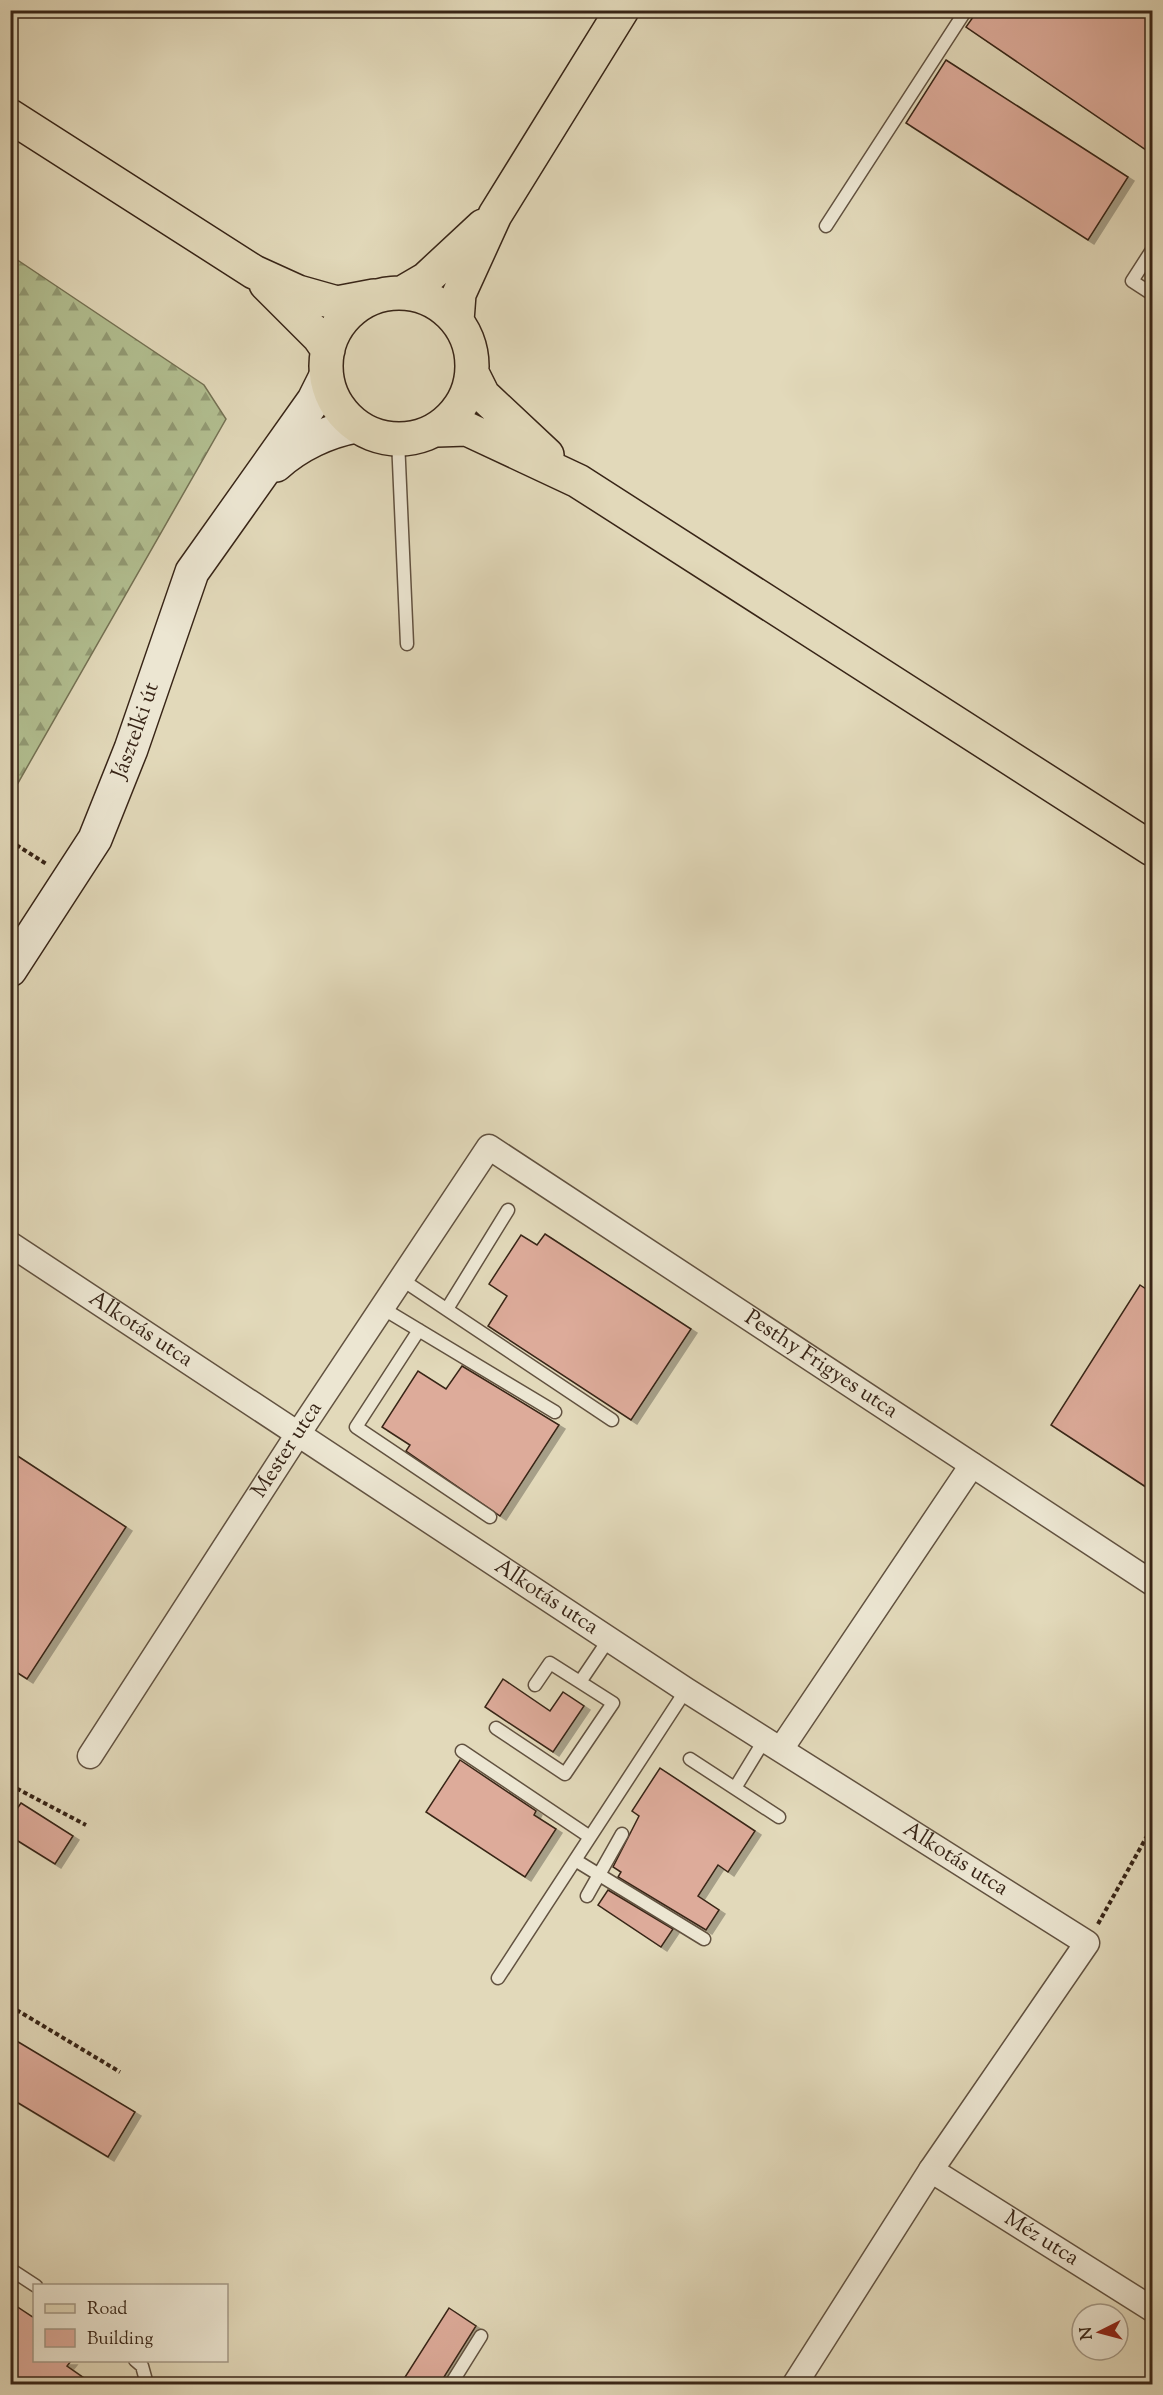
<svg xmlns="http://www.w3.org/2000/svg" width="1163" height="2395" viewBox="0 0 1163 2395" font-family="'Sorts Mill Goudy',serif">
	<defs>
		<pattern id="forest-firs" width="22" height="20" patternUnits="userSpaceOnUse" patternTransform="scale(1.5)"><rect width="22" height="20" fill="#b2bf91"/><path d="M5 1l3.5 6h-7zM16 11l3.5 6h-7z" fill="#929b75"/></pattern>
		<filter id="shadow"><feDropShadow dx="6" dy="4" stdDeviation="0" flood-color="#0004"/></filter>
	</defs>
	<rect width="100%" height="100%" fill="#e2d9ba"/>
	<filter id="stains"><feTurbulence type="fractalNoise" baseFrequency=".00333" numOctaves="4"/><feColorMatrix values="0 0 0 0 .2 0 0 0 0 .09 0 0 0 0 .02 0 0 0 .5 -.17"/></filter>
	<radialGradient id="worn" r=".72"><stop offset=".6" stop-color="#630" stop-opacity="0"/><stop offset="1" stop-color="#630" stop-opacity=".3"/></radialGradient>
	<!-- forest -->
	<path fill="url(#forest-firs)" stroke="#757254" stroke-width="1.5" d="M10,255L204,385L226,419L18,783L10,780Z"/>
	<!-- building -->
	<path fill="#ddab9a" stroke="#382517" stroke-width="1.5" filter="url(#shadow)" d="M978,10H1152V154L966,27Z
		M946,60L1128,177L1088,240L906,123Z
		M545,1234L691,1329L631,1420L488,1326L507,1296L489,1284L521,1235L537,1245Z
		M1140,1285L1152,1293V1491L1051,1425Z
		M462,1366L559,1425L500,1516L406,1451L410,1445L382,1427L418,1371L446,1389Z
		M10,1451L126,1527L27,1679L10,1668Z
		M503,1679L550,1711L563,1692L584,1706L553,1752L485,1707Z
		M460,1760L536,1811L534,1815L556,1829L525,1877L426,1812Z
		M660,1768L755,1831L728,1872L718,1865L698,1896L719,1910L706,1930L618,1877L621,1872L613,1867L639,1816L632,1811Z
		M21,1803L73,1836L55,1864L10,1836V1819Z
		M608,1890L673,1929L661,1947L598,1905Z
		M10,2037L135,2112L108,2157L10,2098Z
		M10,2302L34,2318V2361H71L67,2366L94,2385H10Z
		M449,2308L476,2326L439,2385H400Z"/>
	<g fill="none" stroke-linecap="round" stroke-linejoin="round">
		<!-- lane casing -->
		<g stroke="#625240" stroke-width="15">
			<path id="lane" d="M826,226L966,10
				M1152,250L1132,281L1152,294
				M398,440L407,644
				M401,1279L612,1420
				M382,1308L555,1412
				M447,1309L508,1210
				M419,1330L356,1427L490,1517
				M535,1685L550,1663L580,1682
				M496,1728L565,1774L613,1703L580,1682L609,1639
				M462,1751L590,1837
				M690,1759L779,1817
				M735,1788L765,1739
				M575,1860L704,1939
				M587,1896L622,1834
				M498,1978L686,1690
				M10,2269L36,2286
				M135,2360L142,2366L147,2384
				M451,2384L481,2336"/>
		</g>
		<!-- street casing -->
		<g stroke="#625240" stroke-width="27">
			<g id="street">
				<path id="s1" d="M10,1244L686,1690L1087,1943L931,2170L795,2384"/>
				<path d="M781,1749L972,1465"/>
				<path id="s2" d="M90,1756L298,1434L489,1147L1152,1583"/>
				<path id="s3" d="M931,2170L1152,2309"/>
			</g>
		</g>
		<!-- secondary casing -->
		<g stroke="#382517" stroke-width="36">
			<g id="secondary">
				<path d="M276,465C298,445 328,431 356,426"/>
				<path id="s4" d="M10,970L95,839L131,749L192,572L314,400L326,376"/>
			</g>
		</g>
		<!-- primary casing -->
		<g stroke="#382517" stroke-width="36">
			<path id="primary" d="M10,116L254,272L298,292L337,303L374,296
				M266,284L319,337L328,350
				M326 366a73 73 0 1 1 146 0a73 73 0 1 1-146 0Z
				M402,293L426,279L483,226
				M457,321L459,294L495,215L622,10
				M472,373L483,395L547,455
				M437,430L467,429L578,481L1152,849"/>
		</g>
		<!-- path -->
		<path stroke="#382517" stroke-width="4" stroke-dasharray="4.5 3" stroke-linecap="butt" d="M10,841L48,865
			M10,1785L86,1825
			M1098,1924L1152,1827
			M10,2006L120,2072"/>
		<!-- lane -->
		<use href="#lane" stroke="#ece6d2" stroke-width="12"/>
		<!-- street -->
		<use href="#street" stroke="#ece6d2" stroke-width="24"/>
		<!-- secondary -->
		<use href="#secondary" stroke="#ece6d2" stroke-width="33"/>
		<!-- primary -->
		<use href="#primary" stroke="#e2d9ba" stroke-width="33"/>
	</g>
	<g text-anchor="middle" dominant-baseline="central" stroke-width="4.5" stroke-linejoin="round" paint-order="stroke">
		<!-- street labels -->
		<g font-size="22" fill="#382517" stroke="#ece6d2">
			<text stroke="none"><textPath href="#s4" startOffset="272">Jásztelki út</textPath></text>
			<text stroke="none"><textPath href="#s1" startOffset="156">Alkotás utca</textPath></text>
			<text stroke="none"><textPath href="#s2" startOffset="1125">Pesthy Frigyes utca</textPath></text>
			<text stroke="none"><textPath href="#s2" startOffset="364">Mester utca</textPath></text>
			<text stroke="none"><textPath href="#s1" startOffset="642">Alkotás utca</textPath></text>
			<text stroke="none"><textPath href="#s1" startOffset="1128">Alkotás utca</textPath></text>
			<text stroke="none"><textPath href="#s3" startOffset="130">Méz utca</textPath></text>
		</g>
	</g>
	<!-- margin -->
	<rect width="1163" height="2395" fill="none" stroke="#e2d9ba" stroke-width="36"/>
	<rect x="12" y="12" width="1139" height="2371" fill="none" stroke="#382517" stroke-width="3"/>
	<rect x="18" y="18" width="1127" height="2359" fill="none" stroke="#382517" stroke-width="1.5"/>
	<!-- legend -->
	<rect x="33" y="2284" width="195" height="78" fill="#ece6d2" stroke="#a49987" stroke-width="1.5"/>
	<rect x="45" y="2304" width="30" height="9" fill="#e2d9ba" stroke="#a49987" stroke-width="1.5"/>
	<text x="87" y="2314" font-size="18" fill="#382517">Road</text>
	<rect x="45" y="2329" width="30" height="18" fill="#ddab9a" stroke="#a49987" stroke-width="1.5"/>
	<text x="87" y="2344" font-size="18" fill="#382517">Building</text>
	<!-- north arrow -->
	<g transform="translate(1100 2332) rotate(264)"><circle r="28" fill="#ece6d2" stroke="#a49987" stroke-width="1.5"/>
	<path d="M0-4.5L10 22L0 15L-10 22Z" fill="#8f2418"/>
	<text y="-9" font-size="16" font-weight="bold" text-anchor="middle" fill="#382517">N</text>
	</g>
	<rect width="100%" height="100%" filter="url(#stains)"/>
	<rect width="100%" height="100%" fill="url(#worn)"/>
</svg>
